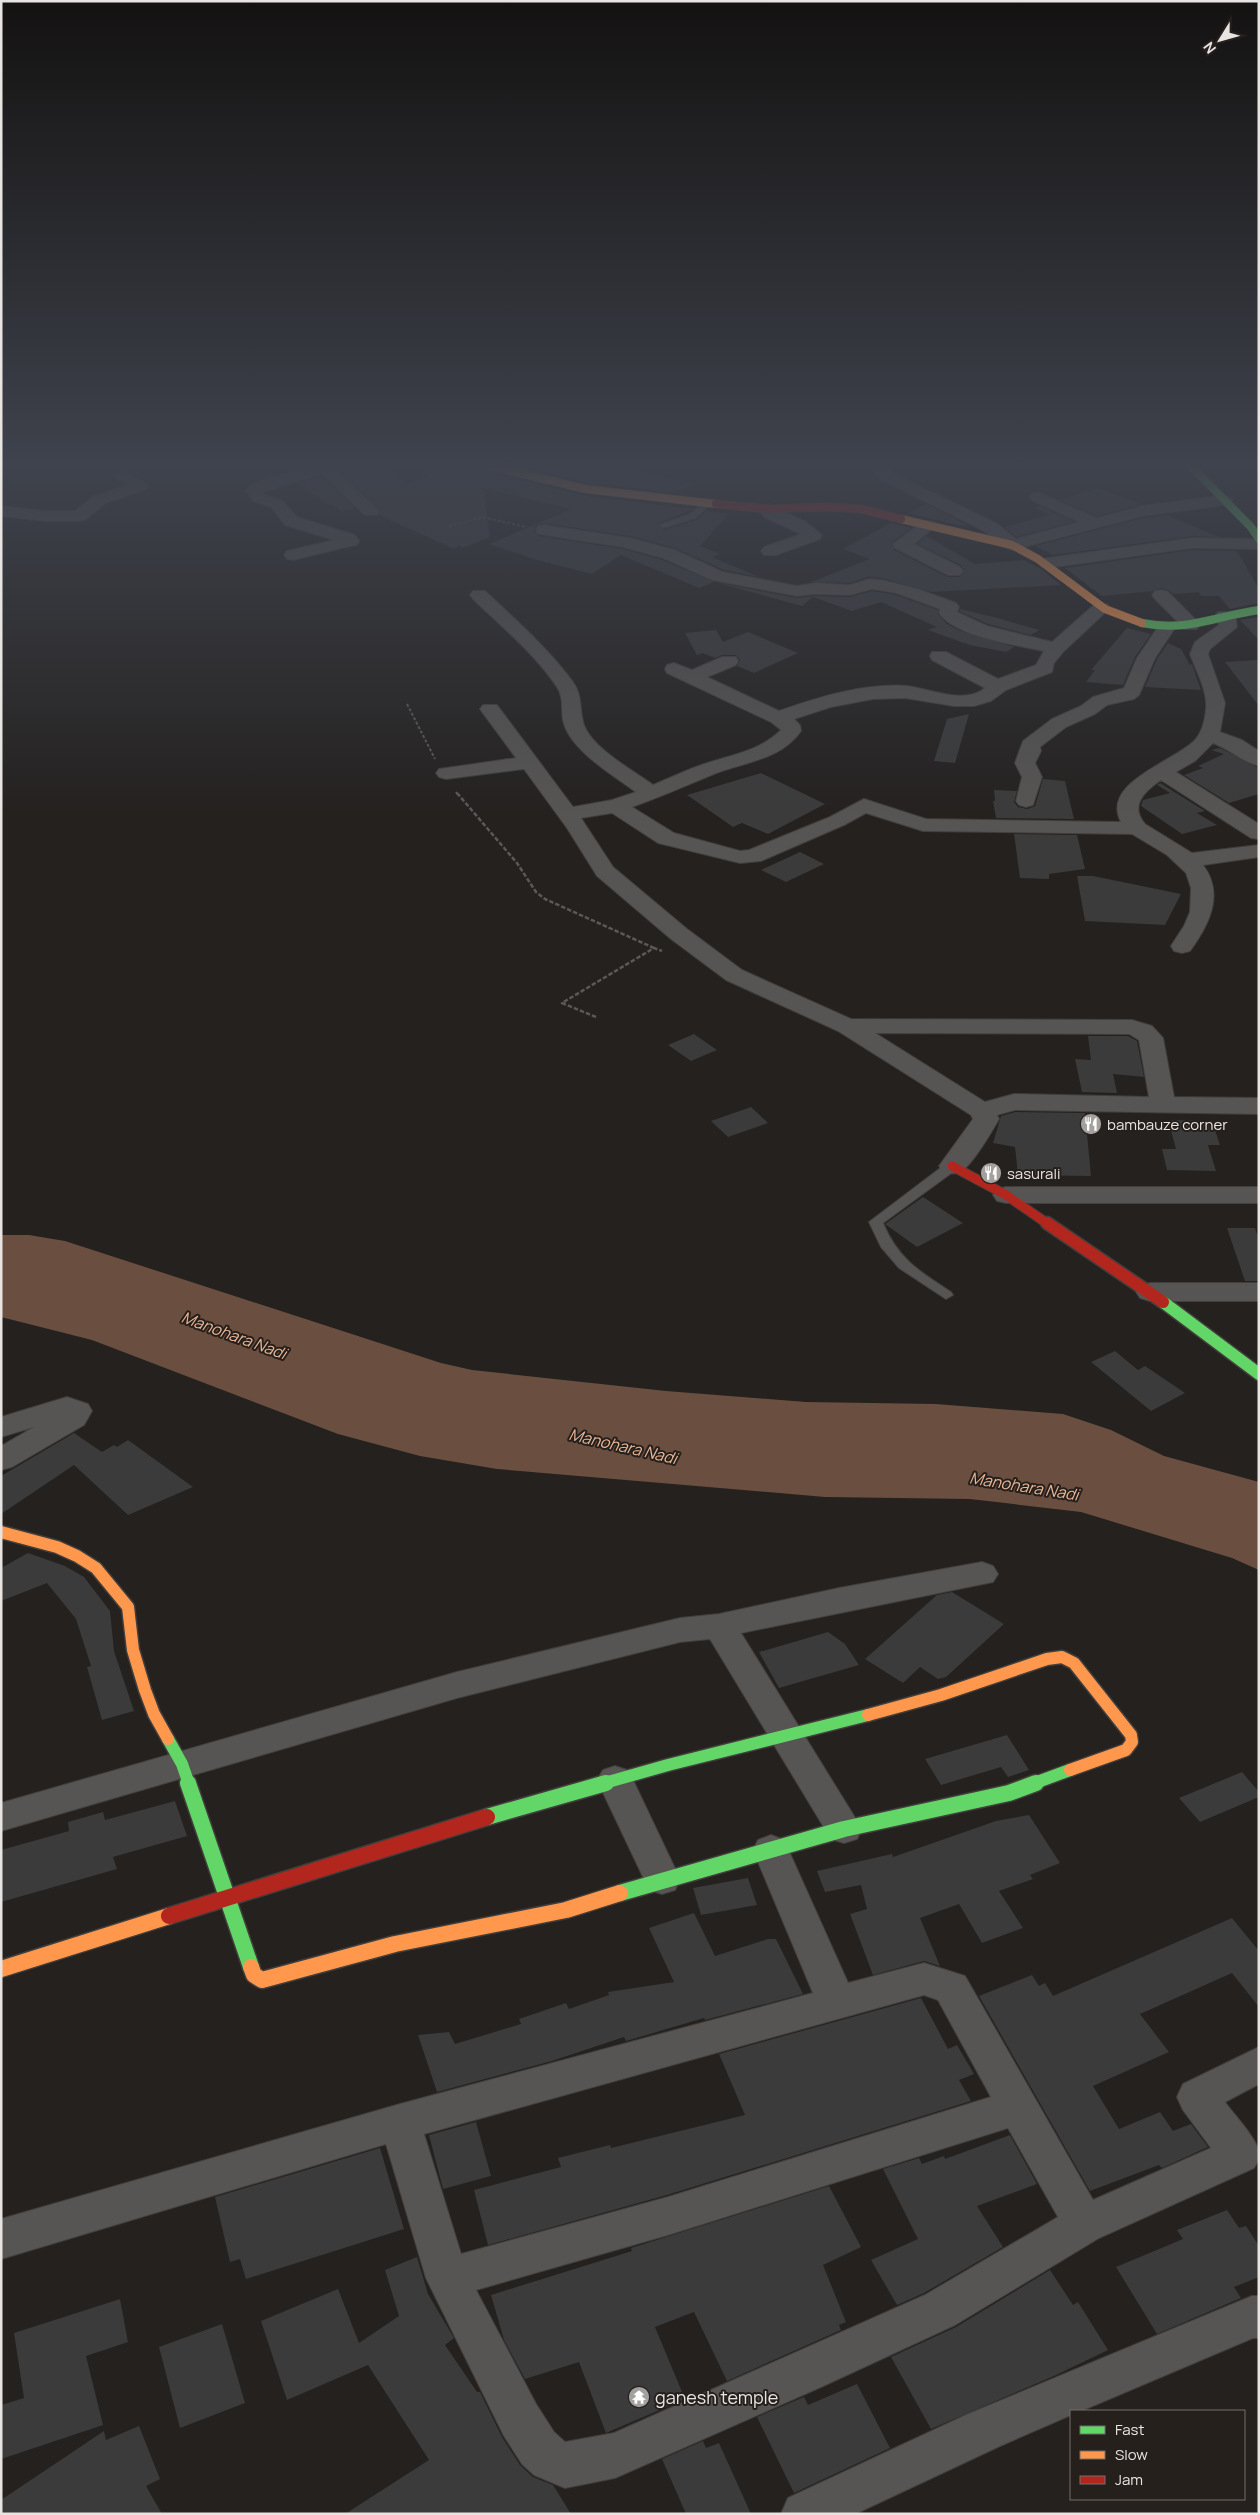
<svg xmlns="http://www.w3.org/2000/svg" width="1260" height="2515" viewBox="0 0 1260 2515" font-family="Manrope,sans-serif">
	<rect width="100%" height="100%" fill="#24211f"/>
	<!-- water -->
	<path fill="#6a4f40" d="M1,1235H29L65,1241L441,1363L472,1370L666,1391L806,1402L936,1404L1063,1414L1111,1430L1164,1456L1259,1482V1570L1232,1558L1081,1512L970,1499L825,1497L497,1469L420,1456L338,1434L92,1340L1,1317Z"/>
	<!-- building -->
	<path fill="#3b3b3b" d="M423,465H477L481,470L585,496L693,509L657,524L664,530L697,520L706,511L729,514L700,546L720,554L712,557L759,577L724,570L675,548L630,536L544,523L536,525L534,531L538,536L623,549L662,560L714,582L699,588L621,555L592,574L537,560L489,544L572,509L483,488L490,537L462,548L460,545L454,549L379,515L380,510L342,474L387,468L405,484L430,476L422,474Z
		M562,465H611L696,484L672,493L585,482L539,471Z
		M322,476L355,508L341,511L333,504L328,505L299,483Z
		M1099,488L1124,498L1142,504L1097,516L1060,500Z
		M926,504L967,525L962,526L909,513Z
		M1040,506L1074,522L1017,537L1004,527L1049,515L1035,508Z
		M1167,515L1219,537L1192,536L1053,555L1035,546L1143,518Z
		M891,523L911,528L892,542L894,550L947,577H960L964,570L961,565L917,544L926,536L975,564L1024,560L1041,569L1061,585L932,592L882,578L868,577L850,583L811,582L870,559L843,549Z
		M1192,550L1237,551L1259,589V603L1230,609L1219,596H1201L1199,592L1173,594L1168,590L1161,588L1153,591L1102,596L1065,568Z
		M718,583L797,598L815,596L850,597L872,591L896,595L938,610V614L946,623L958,630L1014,647L1006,652L970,645L928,630L937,627L881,602L852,611L813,597L802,606Z
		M960,609L997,618L1039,630L1031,635L988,624L959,611Z
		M1259,617V640L1240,620Z
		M1127,628L1151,634L1135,657L1123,685L1086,682L1095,670H1091Z
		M716,630L723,642L748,632L798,653L754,673L737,666L740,660L736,655H722L715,658L703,653L697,655L685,633Z
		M1168,643L1181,649L1190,665L1192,664L1201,690L1145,687L1157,659Z
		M1259,660V706L1225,662Z
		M969,714L955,763L934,761L947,719Z
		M1220,748L1259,768V794L1229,803L1184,775L1203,768L1198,766L1224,754L1211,750Z
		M761,773L825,804L768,834L742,823L733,827L687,795Z
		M1043,779L1065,781L1074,819L996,818L993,801H995L994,790L1017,791L1014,802L1018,807L1027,809L1035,806Z
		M1160,783L1205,811L1197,813L1217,825L1182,834L1141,806L1143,800L1170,793L1157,785Z
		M1014,834L1077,835L1085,869L1049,874V879L1020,878Z
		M800,852L824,864L786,882L761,870Z
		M1077,876H1093L1181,894L1165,925L1085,921Z
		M694,1034L717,1050L691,1061L668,1045Z
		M1088,1036H1128L1137,1041L1144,1077L1113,1074L1117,1093L1082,1092L1075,1059L1091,1060Z
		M751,1107L768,1123L728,1137L711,1121Z
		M1015,1112L1085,1113L1091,1176L1018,1175L1015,1147L993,1143L1001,1116Z
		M1168,1120L1212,1121L1220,1145H1208L1216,1171L1167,1170L1162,1149H1176Z
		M923,1197L963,1223L917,1247L885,1224Z
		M1227,1228H1255L1259,1240V1281H1245Z
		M1115,1351L1138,1370L1145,1366L1185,1393L1151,1411L1091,1362Z
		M74,1433L102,1452L114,1445L117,1447L128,1440L193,1487L128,1515L74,1465L1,1514V1476Z
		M28,1553L65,1566L84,1577L110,1611L114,1651L134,1711L102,1720L87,1667L91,1666L76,1619L47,1583L1,1601V1568Z
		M952,1592L1004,1624L946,1677L938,1679L920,1667L903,1683L865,1659L937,1595Z
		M828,1632L845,1644L859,1665L779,1688L759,1652Z
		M1007,1735L1029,1770L1008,1777L1001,1767L941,1785L925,1759Z
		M1242,1772L1259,1792V1797L1200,1822L1179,1798Z
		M175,1801L187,1836L113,1857L117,1869L1,1902V1850L69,1831L68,1822L103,1812L105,1820Z
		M1029,1815L1060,1863L1030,1875L1033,1879L999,1891L1023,1928L982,1943L959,1904L920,1918L940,1966L924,1961L873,1975L850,1914L867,1909L861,1885L825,1892L817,1871L892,1854L893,1857L996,1821Z
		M748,1878L757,1905L701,1915L693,1888Z
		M694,1913L715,1956L768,1939H776L803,1994L705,2020L704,2018L626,2041L624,2037L552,2061L437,2092L418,2035L449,2032L455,2044L521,2024L519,2019L566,2003L569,2009L609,1995L608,1992L674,1982L649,1928Z
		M1232,1918L1259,1951V2007L1232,1973L1140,2014L1169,2052L1093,2086L1119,2129L1160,2112L1173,2131L1191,2124L1208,2147L1162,2168L1159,2165L1090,2191L979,1996L1032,1975L1039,1986L1045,1983L1053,1996Z
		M921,1998L948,2049L957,2045L974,2074L959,2080L971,2101L667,2195L488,2245L474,2190L561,2167L558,2158L610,2145L611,2148L745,2115L719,2054Z
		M476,2122L491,2176L443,2189L429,2135Z
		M1010,2135L1037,2184L977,2206L1003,2247L924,2293L897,2305L871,2260L918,2239L883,2169L919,2158L922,2164L944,2156L945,2159Z
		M380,2148L404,2229L246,2279L240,2259L230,2262L215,2197Z
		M829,2186L861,2247L823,2265L846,2322L839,2325L841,2330L727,2381L694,2312L655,2327L685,2399L606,2433L579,2362L525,2379L504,2340L491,2295L632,2251L631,2248Z
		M1227,2210L1239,2228L1246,2226L1259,2246V2277L1234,2287L1241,2298L1157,2334L1116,2267L1183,2239L1177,2230Z
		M417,2257L428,2294L454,2338L445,2345L477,2392H480L502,2437L520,2465L533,2477L553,2485L571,2514H345L429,2460L368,2365L287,2400L261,2321L338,2289L359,2343L399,2316L385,2270Z
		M1050,2270L1073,2305L1078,2302L1108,2350L1054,2376L931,2429L891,2357L956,2327Z
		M120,2299L128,2342L86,2356L103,2425L1,2459V2405L24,2398L14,2333Z
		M222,2324L245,2403L180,2428L159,2347Z
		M857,2384L890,2448L794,2493L757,2417L804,2397L808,2405Z
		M139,2426L160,2479L146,2486L162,2514H1V2500L104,2431L106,2440Z
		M703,2441L706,2448L719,2443L751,2514H686L662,2459Z"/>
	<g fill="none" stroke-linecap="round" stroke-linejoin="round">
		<!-- lane casing -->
		<g stroke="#413e3c" stroke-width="2">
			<path id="lane" d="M704,501L711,503L696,518L663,528L659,525L690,514Z
				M952,1162L957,1163L959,1166L957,1169L883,1223C898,1259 920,1272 951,1292L953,1295L946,1299L899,1268L881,1247L869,1222L947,1163Z"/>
		</g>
		<!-- street casing -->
		<g stroke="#413e3c" stroke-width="2">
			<path id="street" d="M317,465H370L362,470L338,472L379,511L377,515H365L322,474L263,492L265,495L283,501L297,517L355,535L359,541L357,545L351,546L293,560L287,559L284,555L287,551L334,540L285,525L271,507L253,501L246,490C254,479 302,470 317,465Z
				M510,465H532L530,468L511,476L503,471Z
				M868,465H885L892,473L996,523L1016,539L1079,522L1031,500L1029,497L1031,494L1037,492L1097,518L1142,506L1225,495L1233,500L1225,505L1143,516L1012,550C1002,548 993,536 984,531L880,479Z
				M123,471L146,483L148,486L146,489L106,503L85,520L79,521H45L1,516V506L45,511H75L94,496L127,485L115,476Z
				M768,504L806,522L822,535L820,539L776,555H764L761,551L764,547L801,534L764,517L760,509Z
				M928,521L934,522L936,526L914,544L960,567L963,571L960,575H948L895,548L893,544L922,522Z
				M544,525L630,538L675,550L723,572L797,586L815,583L850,585L869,579L882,580L918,589L956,603L959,607L957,612L987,626L1052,642L1095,604H1107L1110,608L1063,652L1054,663L1052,672L1006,690L991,701L974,706H954L905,698L873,699L831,707L794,719L800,725L801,731C781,760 744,762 714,774C687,785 660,797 632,807L674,833L740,851L749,850L830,817L864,799L926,819L1121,822C1100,783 1173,762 1194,741C1202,733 1205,720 1206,709C1208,691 1196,671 1190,654L1195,642L1219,625L1215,616L1218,612H1230L1236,620L1237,627L1210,649L1208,654L1225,703L1220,732L1242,740L1259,751V766C1243,762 1229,749 1213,743L1195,761L1176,772L1259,824V839L1251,838L1161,780C1145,791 1129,805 1145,824L1192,853L1259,845V857L1203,865C1225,894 1209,925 1190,951L1182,953L1174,951L1171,946L1184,926L1190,912L1191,888L1186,873L1167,855L1132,834L923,831L866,813L844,825L761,861L740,863L658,843L612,813L581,818L613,867L687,929L742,970L851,1019L1132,1020L1152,1026L1163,1038L1174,1097L1259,1098V1114L1015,1110L997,1115L999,1119C991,1133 974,1162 962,1171C956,1175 949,1173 943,1172L939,1166L973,1119L971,1115L838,1031L726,980L671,939L597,876L567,828L524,769L446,779L439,777L436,773L439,769L516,758L480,709L483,705H497L573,807L612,800L636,792C614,776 572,751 564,724C560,712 565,699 557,687C535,654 502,627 473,599L470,595L473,591H485C516,620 548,648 573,682C583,696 579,710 584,725C592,748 634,771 653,785C670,778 686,770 704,764C731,755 760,751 781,730L771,722L667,673L665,669L667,665L674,663L692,670L722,657H736L738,661L736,665L707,677L779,711C819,697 864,683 907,686C931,689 964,705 985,688L932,660L930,656L932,652H946L998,679L1036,665L1044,651C1016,645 956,637 939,613L940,609L896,593L872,589L850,595L815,594L797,596L712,580L663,558L623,547L538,534L536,530L538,526ZM875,1033L1129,1034L1139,1040L1149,1097L1014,1094L985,1102Z
				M1192,538L1259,539V549L1192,548L1048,568L1042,567L1039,563L1042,559L1048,558Z
				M1161,590L1167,591L1197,621L1200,625L1197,629H1185L1155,599L1152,595L1155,591Z
				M1166,623L1172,624L1175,628L1155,658L1139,695L1134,699L1107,705L1095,714L1066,727L1040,747L1041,751L1035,763L1042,777L1033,805L1026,807L1019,805L1016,801L1022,777L1015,763L1023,741L1052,719L1081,706L1093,697L1124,688L1137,658L1160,624Z
				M1006,1187H1259V1203H1006L997,1201L993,1195L997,1189Z
				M1150,1283H1259V1301H1150L1140,1298L1136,1292L1140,1286Z
				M67,1397L88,1404L92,1411L84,1425L12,1467L1,1470V1446L34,1427L1,1437V1417Z
				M982,1562L993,1566L998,1574L993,1582L741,1633L862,1829L857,1839L844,1843L831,1839L710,1639L680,1642L457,1698L1,1831V1803L457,1672L680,1618L719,1614L839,1588Z
				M615,1766L627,1770L633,1780L680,1879L675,1890L662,1894L649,1890L644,1879L597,1780L603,1770Z
				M771,1835L784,1840L848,1983L924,1963L965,1976L1093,2200L1211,2148L1183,2110L1177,2097L1183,2084L1259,2047V2084L1225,2102C1234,2115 1257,2138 1259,2153C1260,2158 1257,2163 1254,2168L1099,2238L955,2325L821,2387L615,2478L565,2488L534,2475L522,2464L504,2436L426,2278L386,2144L1,2259V2219L400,2104L813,1993L753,1850L758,1840ZM924,1995L938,2000L991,2097L668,2197L461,2254L424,2134ZM1008,2128L1058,2217L925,2295L614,2433L565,2442L554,2432L536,2404L476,2290L668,2235Z
				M1252,2296H1259V2338H1253L1081,2411H1071V2415L1000,2446L855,2514H781L788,2498L968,2414Z"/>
		</g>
		<!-- fast-far2 casing -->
		<g stroke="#413e3c" stroke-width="9">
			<path id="fast-far2" d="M1190,465L1251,527L1259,539
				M1142,623C1188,632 1215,616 1259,610"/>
		</g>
		<!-- fast-far1 casing -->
		<g stroke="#413e3c" stroke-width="15">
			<path id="fast-far1" d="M1163,1302L1259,1374
				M168,1739L182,1764L189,1784
				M601,1784L668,1765L868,1715
				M1032,1784L1070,1770"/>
		</g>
		<!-- fast casing -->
		<g stroke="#413e3c" stroke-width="19">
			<path id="fast" d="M188,1783L251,1967
				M487,1817L606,1783
				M620,1893L844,1829L1009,1793L1036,1783"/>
		</g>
		<!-- slow-far2 casing -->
		<g stroke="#413e3c" stroke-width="9">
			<path id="slow-far2" d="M487,465L585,489L716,504
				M901,519L1012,545L1038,559L1105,609L1142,623"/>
		</g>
		<!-- slow-far1 casing -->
		<g stroke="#413e3c" stroke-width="15">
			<path id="slow-far1" d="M1,1532L57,1547L77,1556L96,1568L128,1607L133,1650L145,1690L154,1714L168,1739
				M868,1715L941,1695L1047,1659L1062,1657L1074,1663L1131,1735L1132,1742L1126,1750L1070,1770"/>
		</g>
		<!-- slow casing -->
		<g stroke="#413e3c" stroke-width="19">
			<path id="slow" d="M251,1967L254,1975L262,1980L395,1944L566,1910L620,1893
				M1,1969L169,1916"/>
		</g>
		<!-- jam-far3 casing -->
		<g stroke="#413e3c" stroke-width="9">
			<path id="jam-far3" d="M716,504L768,509L828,507L861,509L901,519"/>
		</g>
		<!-- jam-far2 casing -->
		<g stroke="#413e3c" stroke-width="11">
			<path id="jam-far2" d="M952,1166L1006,1195L1048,1224"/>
		</g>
		<!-- jam-far1 casing -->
		<g stroke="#413e3c" stroke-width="15">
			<path id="jam-far1" d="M1047,1223L1163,1302"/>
		</g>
		<!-- jam casing -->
		<g stroke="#413e3c" stroke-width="19">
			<path id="jam" d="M169,1916L487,1817"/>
		</g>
		<!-- path-far1 -->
		<path stroke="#5b5857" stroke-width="2" stroke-dasharray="3 2" stroke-linecap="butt" d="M449,526L483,517L526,527
			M407,704L435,759
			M456,792L458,795"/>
		<!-- path -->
		<path stroke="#5b5857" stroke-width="2.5" stroke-dasharray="4.5 2" stroke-linecap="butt" d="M457,793L517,863L536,892L545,899L654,948
			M596,1017L562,1003L654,948L662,951"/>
		<!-- lane -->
		<use href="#lane" fill="#575553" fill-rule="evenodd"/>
		<!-- street -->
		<use href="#street" fill="#575553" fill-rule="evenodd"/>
		<!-- fast-far2 -->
		<use href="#fast-far2" stroke="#63d668" stroke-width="8"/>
		<!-- fast-far1 -->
		<use href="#fast-far1" stroke="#63d668" stroke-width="12"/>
		<!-- fast -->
		<use href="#fast" stroke="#63d668" stroke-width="16"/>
		<!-- slow-far2 -->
		<use href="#slow-far2" stroke="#ff974d" stroke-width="8"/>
		<!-- slow-far1 -->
		<use href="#slow-far1" stroke="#ff974d" stroke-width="12"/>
		<!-- slow -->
		<use href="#slow" stroke="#ff974d" stroke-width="16"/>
		<!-- jam-far3 -->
		<use href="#jam-far3" stroke="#b3261e" stroke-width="8"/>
		<!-- jam-far2 -->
		<use href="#jam-far2" stroke="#b3261e" stroke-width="9"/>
		<!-- jam-far1 -->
		<use href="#jam-far1" stroke="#b3261e" stroke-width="12"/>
		<!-- jam -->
		<use href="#jam" stroke="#b3261e" stroke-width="16"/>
	</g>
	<!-- sky -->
	<linearGradient id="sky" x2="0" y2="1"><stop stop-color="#141211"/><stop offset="0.57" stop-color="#3f434d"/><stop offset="1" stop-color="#3f434d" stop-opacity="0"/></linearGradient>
	<rect width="1260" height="817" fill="url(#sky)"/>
	<!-- icons -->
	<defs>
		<g id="restaurant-disc" transform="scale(1.125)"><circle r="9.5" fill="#a3a09e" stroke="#26201d"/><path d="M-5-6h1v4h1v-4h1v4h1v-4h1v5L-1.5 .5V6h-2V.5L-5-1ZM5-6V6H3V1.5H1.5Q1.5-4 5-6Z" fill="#fff"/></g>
		<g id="temple-disc" transform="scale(1.125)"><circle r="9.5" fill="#a3a09e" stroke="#26201d"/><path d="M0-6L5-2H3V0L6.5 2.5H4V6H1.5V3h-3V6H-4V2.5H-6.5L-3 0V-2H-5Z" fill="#fff"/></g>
	</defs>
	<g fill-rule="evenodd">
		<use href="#restaurant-disc" x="1091" y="1124"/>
		<use href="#restaurant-disc" x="991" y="1173"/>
		<use href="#temple-disc" x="639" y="2397"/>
	</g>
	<g text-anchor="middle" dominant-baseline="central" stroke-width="4" stroke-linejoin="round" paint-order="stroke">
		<!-- poi labels -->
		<g font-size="15" fill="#e8e4e2" stroke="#26201d" text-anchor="start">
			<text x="1107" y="1124">bambauze corner</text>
			<text x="1007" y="1173">sasurali</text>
		</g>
		<!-- water labels -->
		<g font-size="16" font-style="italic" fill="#eab594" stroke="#26201d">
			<text transform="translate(234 1335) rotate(20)">Manohara Nadi</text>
			<text transform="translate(623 1446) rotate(13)">Manohara Nadi</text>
			<text transform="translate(1024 1486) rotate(9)">Manohara Nadi</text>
		</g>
		<!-- near-poi labels -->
		<g font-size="18" fill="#e8e4e2" stroke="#26201d" text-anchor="start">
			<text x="655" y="2397">ganesh temple</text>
		</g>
	</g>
	<!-- border -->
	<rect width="1260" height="2515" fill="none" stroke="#e8e4e2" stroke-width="5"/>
	<!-- legend -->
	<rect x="1070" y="2410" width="175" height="90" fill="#26201d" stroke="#746e6c"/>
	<rect x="1080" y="2426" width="25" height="8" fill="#63d668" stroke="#746e6c"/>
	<text x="1115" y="2435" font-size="15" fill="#e8e4e2">Fast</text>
	<rect x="1080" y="2451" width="25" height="8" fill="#ff974d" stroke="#746e6c"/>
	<text x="1115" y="2460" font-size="15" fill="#e8e4e2">Slow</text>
	<rect x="1080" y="2476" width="25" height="8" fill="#b3261e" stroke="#746e6c"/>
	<text x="1115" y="2485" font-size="15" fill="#e8e4e2">Jam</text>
	<!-- north arrow -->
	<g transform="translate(1220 40) rotate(233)" stroke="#26201d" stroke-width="4" paint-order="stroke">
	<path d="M0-4L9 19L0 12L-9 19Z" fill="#e8e4e2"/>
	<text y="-8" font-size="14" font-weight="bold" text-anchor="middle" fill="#e8e4e2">N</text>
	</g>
</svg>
